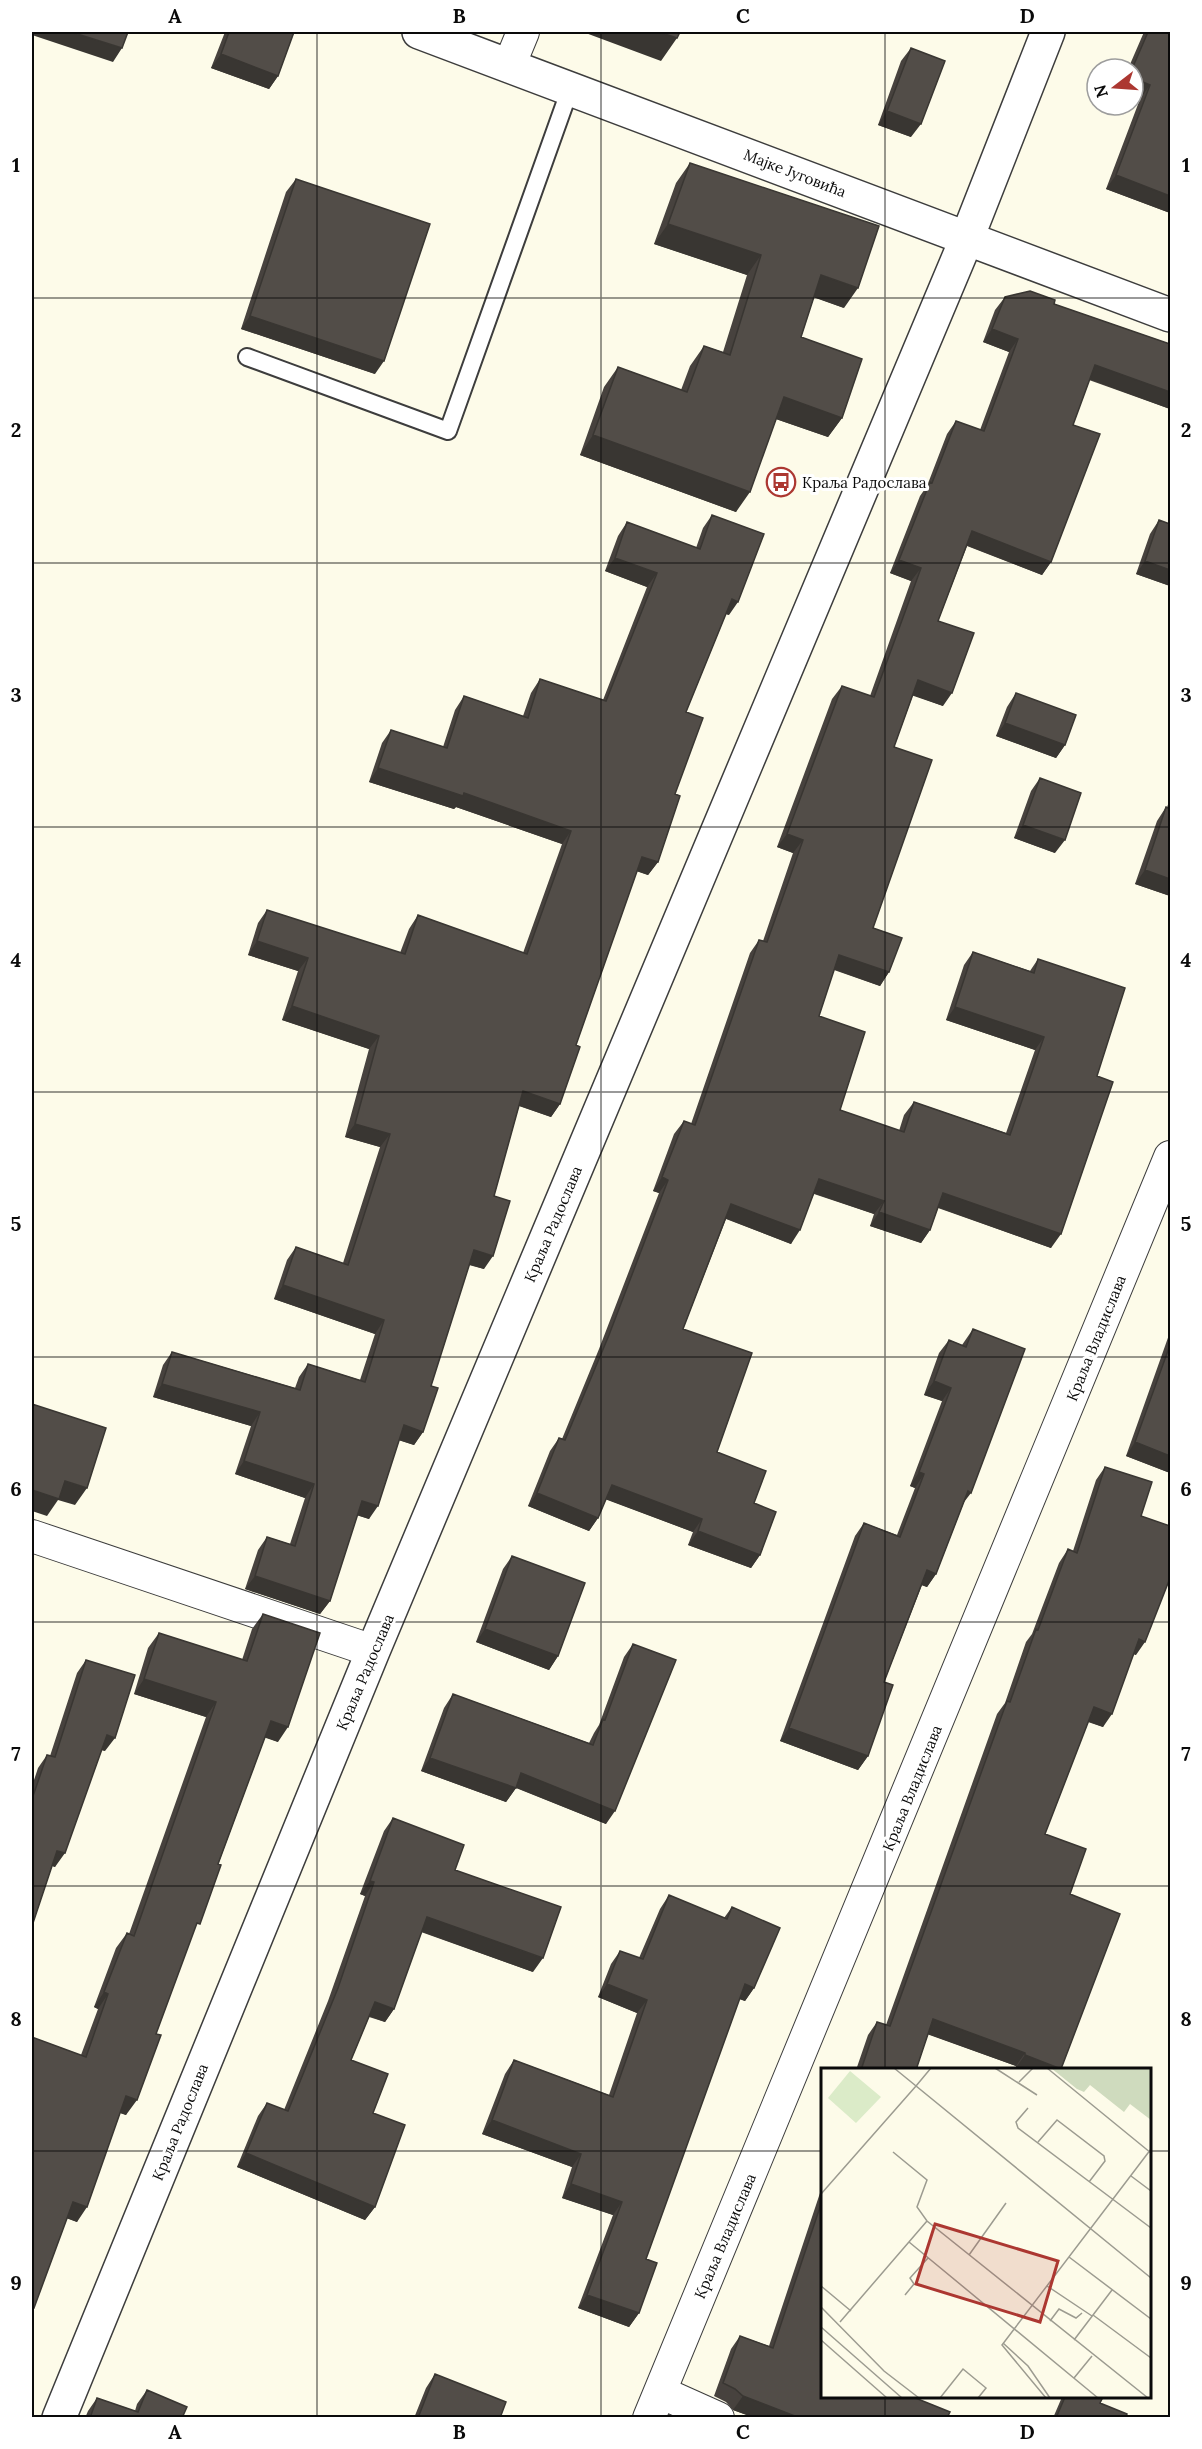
<svg xmlns="http://www.w3.org/2000/svg" width="1202" height="2449" viewBox="0 0 1202 2449" font-family="Lora,serif">
	<rect width="100%" height="100%" fill="#fdfbe9"/>
	<g fill="none" stroke-linecap="round" stroke-linejoin="round">
		<!-- service casing -->
		<g stroke="#3d3d3d" stroke-width="20">
			<path id="service" d="M247,357L448,431L570,89"/>
		</g>
		<!-- minor casing -->
		<g stroke="#3d3d3d" stroke-width="34">
			<path id="minor" d="M509,66L523,32
				M32,1536L373,1651
				M660,2392L718,2418
				M649,2418L1170,1157"/>
		</g>
		<!-- tertiary casing -->
		<g stroke="#3d3d3d" stroke-width="36">
			<path id="tertiary" d="M419,32L1170,315
				M59,2418L373,1651L967,238L1048,32"/>
		</g>
		<!-- service -->
		<use href="#service" stroke="#fff" stroke-width="16"/>
		<!-- minor -->
		<use href="#minor" stroke="#fff" stroke-width="32"/>
		<!-- tertiary -->
		<use href="#tertiary" stroke="#fff" stroke-width="33"/>
	</g>
	<!-- wall -->
	<path fill="#47423e" d="M225,32H294L278,76L269,89L211,68Z
		M1144,32H1170V213L1106,189L1140,99L1133,95V69H1128Z
		M911,48V137L878,125L901,61Z
		M690,163L844,308L814,297L801,337L842,418L828,437L776,419L736,512L580,455L604,387L618,367L681,390L690,366L704,346L723,352L747,275L654,244L676,183Z
		M296,179L375,374L241,329L286,192Z
		M1005,297L1054,304L1170,344V409L1089,380L1073,425L1051,562L1042,575L967,546L938,621L943,706L913,695L894,747L873,928L889,972L880,986L834,970L819,1016L840,1110L899,1131L904,1115L914,1102L1006,1133L1035,1050L946,1020L964,965L973,952L1030,971L1038,959L1097,1076L1051,1248L938,1208L930,1230L921,1243L870,1226L874,1214L814,1194L791,1244L726,1219L683,1329L717,1452L754,1503L760,1555L751,1568L688,1545L693,1532L606,1499L598,1518L589,1531L528,1506L550,1451L559,1438L562,1439L599,1349L659,1193L653,1191L674,1134L684,1121L691,1124L750,953L759,940L763,941L793,853L777,847L832,699L842,686L870,696L911,581L890,573L920,496L927,486L947,434L956,421L980,430L1009,352L983,342L995,310Z
		M712,515L729,615L726,614L686,712L675,794L658,862L648,875L637,871L576,1045L560,1104L551,1117L519,1106L494,1196L484,1269L469,1265L431,1386L423,1432L414,1445L399,1440L369,1519L357,1515L330,1601L320,1614L245,1589L258,1550L267,1537L290,1544L305,1498L235,1474L251,1426L153,1397L163,1365L172,1352L295,1388L299,1377L308,1364L360,1380L375,1334L274,1299L287,1260L296,1247L343,1263L380,1147L345,1137L369,1049L282,1020L298,971L248,955L258,923L267,910L400,953L409,929L418,915L523,953L562,844L456,807L454,809L369,782L382,743L391,730L443,747L455,710L464,696L523,716L531,693L540,679L603,700L647,587L605,571L618,536L627,522L696,548L703,528Z
		M1159,520L1170,524V586L1136,574L1150,534Z
		M1016,693L1065,745L1056,758L996,736L1007,707Z
		M1040,778L1055,853L1014,838L1031,791Z
		M1170,797V896L1135,884L1157,821L1166,807L1167,808Z
		M973,1329L964,1502L936,1574L927,1587L922,1585L884,1682L868,1756L858,1770L780,1741L855,1536L864,1523L897,1535L915,1488L910,1486L942,1401L924,1395L939,1353L949,1340L962,1345Z
		M1170,1332V1473L1126,1456Z
		M1105,1467L1141,1516L1136,1655L1134,1654L1103,1727L1088,1722L1045,1834L1070,1894L1061,2069L1017,2070L1015,2069L1016,2066L928,2034L916,2070H856L868,2035L877,2022L886,2025L997,1714L1005,1703L1026,1642L1032,1634L1059,1563L1068,1549L1073,1551L1096,1480Z
		M512,1556L558,1656L549,1670L476,1642L503,1569Z
		M263,1614L278,1742L265,1737L126,2115L120,2113L77,2222L67,2218L81,2055L98,2009L94,2007L116,1948L127,1933L129,1934L206,1717L134,1694L148,1648L159,1633L242,1660L252,1629Z
		M633,1644L606,1824L516,1788L506,1802L421,1771L444,1708L453,1694L589,1743L594,1733L599,1725L624,1657Z
		M86,1660L105,1751L101,1750L55,1867L52,1866L32,1926V1786L38,1768L47,1755L50,1756L77,1673Z
		M393,1818L455,1870L533,1972L421,1932L394,2009L385,2022L369,2017L351,2060L373,2113L375,2207L365,2220L237,2167L258,2116L267,2103L284,2110L328,2001L365,1896L360,1894L384,1831Z
		M669,1895L724,1918L732,1907L754,1988L745,2001L739,1999L646,2259L639,2313L629,2327L578,2308L613,2215L562,2198L572,2167L482,2134L505,2074L514,2060L609,2095L637,2013L598,1997L611,1964L620,1951L639,1958L660,1909Z
		M822,2187V2397L947,2418H755L733,2410L726,2402L714,2396L731,2349L740,2336L769,2346Z
		M435,2374L500,2418H414L426,2388Z
		M147,2390L182,2418H85L88,2411L97,2398L135,2411L137,2404Z
		M1062,2397H1103L1100,2403L1126,2418H1053Z"/>
	<!-- shaded-wall -->
	<path fill="#393632" d="M32,32H71L122,48L113,62L32,35Z
		M583,32H659L677,38L661,61Z
		M221,54L278,76L269,89L211,68Z
		M1133,78L1150,85L1140,99L1133,95Z
		M887,111L921,124L911,137L878,125Z
		M1116,175L1170,196V213L1106,189Z
		M668,224L761,255L747,275L654,244Z
		M821,275L858,288L844,308L807,295Z
		M250,316L384,361L375,374L241,329Z
		M992,329L1018,339L1009,352L983,342Z
		M1095,365L1170,392V409L1086,378Z
		M784,397L842,418L828,437L770,417Z
		M593,435L750,492L736,512L580,455Z
		M972,531L1051,562L1042,575L963,544Z
		M615,558L657,573L647,587L605,571Z
		M899,560L921,568L911,581L890,573Z
		M1145,561L1170,570V586L1136,574Z
		M732,599L738,602L729,615L723,613Z
		M918,680L952,693L943,706L908,694Z
		M1005,723L1065,745L1056,758L996,736Z
		M378,768L464,793L571,831L562,844L456,807L454,809L369,782Z
		M1023,825L1065,840L1055,853L1014,838Z
		M787,834L803,840L793,853L777,847Z
		M642,857L658,862L648,875L633,870Z
		M1145,870L1170,879V896L1135,884Z
		M257,941L308,958L298,971L248,955Z
		M839,955L889,972L880,986L830,968Z
		M292,1006L379,1036L369,1049L282,1020Z
		M955,1007L1044,1037L1035,1050L946,1020Z
		M523,1091L560,1104L551,1117L514,1104Z
		M355,1124L390,1134L380,1147L345,1137Z
		M662,1177L668,1180L659,1193L653,1191Z
		M819,1179L884,1201L874,1214L810,1192Z
		M943,1193L1061,1234L1051,1248L934,1206Z
		M731,1204L800,1230L791,1244L722,1217Z
		M879,1212L930,1230L921,1243L870,1226Z
		M474,1250L493,1256L484,1269L464,1263Z
		M283,1285L384,1320L375,1334L274,1299Z
		M934,1381L951,1388L942,1401L924,1395Z
		M162,1384L260,1412L251,1426L153,1397Z
		M404,1425L423,1432L414,1445L395,1439Z
		M1135,1442L1170,1456V1473L1126,1456Z
		M244,1461L314,1484L305,1498L235,1474Z
		M919,1472L924,1474L915,1488L910,1486Z
		M65,1481L87,1488L75,1505L58,1500L47,1516L32,1511V1490Z
		M612,1485L702,1519L693,1532L602,1498Z
		M968,1491L971,1493L961,1506Z
		M537,1493L598,1518L589,1531L528,1506Z
		M362,1501L378,1506L369,1519L353,1514Z
		M698,1531L760,1555L751,1568L688,1545Z
		M927,1570L936,1574L927,1587L918,1584Z
		M255,1576L330,1601L320,1614L245,1589Z
		M485,1629L558,1656L549,1670L476,1642Z
		M1139,1639L1145,1642L1136,1655L1130,1653Z
		M144,1679L216,1702L206,1717L134,1694Z
		M1094,1707L1112,1714L1103,1727L1084,1720Z
		M271,1721L288,1727L278,1742L260,1736Z
		M789,1728L868,1756L858,1770L780,1741Z
		M107,1735L115,1738L105,1751L97,1748Z
		M430,1758L516,1788L506,1802L421,1771Z
		M521,1773L615,1811L606,1824L512,1786Z
		M57,1851L65,1853L55,1867L48,1864Z
		M370,1881L374,1882L365,1896L360,1894Z
		M427,1917L543,1958L533,1972L417,1930Z
		M607,1984L647,2000L637,2013L598,1997Z
		M745,1984L754,1988L745,2001L735,1997Z
		M104,1992L108,1994L98,2009L94,2007Z
		M375,2002L394,2009L385,2022L366,2015Z
		M933,2019L1025,2053L1016,2066L924,2033Z
		M1025,2055L1061,2069L1017,2070L1015,2069Z
		M126,2096L137,2100L126,2115L115,2111Z
		M492,2120L581,2154L572,2167L482,2134Z
		M246,2153L375,2207L365,2220L237,2167Z
		M571,2184L622,2202L613,2215L562,2198Z
		M73,2202L87,2207L77,2222L63,2217Z
		M587,2295L639,2313L629,2327L578,2308Z
		M743,2396L800,2418H755L733,2410Z"/>
	<!-- building -->
	<path fill="#524d48" stroke="#393632" stroke-width="1.5" d="M71,32H128L122,48Z
		M229,32H294L278,76L221,54Z
		M659,32H680L677,38Z
		M1148,32H1170V196L1116,175L1150,85L1133,78V69H1132Z
		M911,48L945,61L921,124L887,111Z
		M690,163L879,226L858,288L821,275L801,337L862,359L842,418L784,397L750,492L593,435L618,367L687,392L704,346L730,355L761,255L668,224Z
		M296,179L430,224L384,361L250,316Z
		M1030,291L1055,300L1054,304L1170,344V392L1095,365L1073,425L1100,434L1051,562L972,531L938,621L974,633L952,693L918,680L894,747L932,760L873,928L902,938L889,972L839,955L819,1016L865,1032L840,1110L904,1132L914,1102L1010,1135L1044,1037L955,1007L973,952L1034,973L1038,959L1125,988L1097,1076L1113,1082L1061,1234L943,1193L930,1230L879,1212L884,1201L819,1179L800,1230L731,1204L683,1329L752,1353L717,1452L766,1471L754,1503L776,1512L760,1555L698,1531L702,1519L612,1485L598,1518L537,1493L559,1438L565,1440L609,1335L668,1180L662,1177L684,1121L695,1125L759,940L767,942L803,840L787,834L842,686L874,697L921,568L899,560L930,482L932,483L956,421L984,431L1018,339L992,329L1005,297Z
		M712,515L764,534L738,602L732,599L686,712L703,718L675,794L680,796L658,862L642,857L576,1045L580,1047L560,1104L523,1091L494,1196L510,1201L493,1256L474,1250L431,1386L438,1388L423,1432L404,1425L378,1506L362,1501L330,1601L255,1576L267,1537L295,1546L314,1484L244,1461L260,1412L162,1384L172,1352L300,1390L308,1364L365,1382L384,1320L283,1285L296,1247L348,1265L390,1134L355,1124L379,1036L292,1006L308,958L257,941L267,910L405,954L418,915L527,954L571,831L464,793L463,796L378,768L391,730L447,748L464,696L528,718L540,679L606,701L657,573L615,558L627,522L700,549Z
		M1159,520L1170,524V570L1145,561Z
		M1016,693L1076,715L1065,745L1005,723Z
		M1040,778L1081,793L1065,840L1023,825Z
		M1166,807L1170,809V879L1145,870Z
		M973,1329L1025,1349L971,1493L968,1491L936,1574L927,1570L884,1682L893,1685L868,1756L789,1728L864,1523L900,1537L924,1474L919,1472L951,1388L934,1381L949,1340L966,1347Z
		M1170,1345V1456L1135,1442Z
		M32,1404L106,1428L87,1488L65,1481L59,1499L32,1490Z
		M1105,1467L1152,1482L1141,1516L1170,1526V1578L1145,1642L1139,1639L1112,1714L1094,1707L1045,1834L1086,1849L1070,1894L1120,1914L1061,2069L1025,2055V2053L933,2019L916,2070H861L877,2022L890,2026L1007,1701L1010,1702L1036,1629L1038,1630L1068,1549L1077,1553Z
		M512,1556L585,1583L558,1656L485,1629Z
		M263,1614L320,1633L288,1727L271,1721L218,1864L221,1865L200,1924L197,1923L156,2034L161,2035L137,2100L126,2096L87,2207L73,2202L34,2308L32,2307V2037L86,2057L108,1994L104,1992L127,1933L134,1936L216,1702L144,1679L159,1633L247,1661Z
		M633,1644L676,1660L615,1811L521,1773L516,1788L430,1758L453,1694L593,1745L603,1719L605,1720Z
		M86,1660L135,1675L115,1738L107,1735L65,1853L57,1851L32,1926V1799L47,1755L55,1757Z
		M393,1818L464,1845L455,1870L561,1907L543,1958L427,1917L394,2009L375,2002L351,2060L388,2074L373,2113L405,2125L375,2207L246,2153L267,2103L288,2111L338,1988L374,1882L370,1881Z
		M669,1895L727,1919L732,1907L780,1928L754,1988L745,1984L646,2259L657,2263L639,2313L587,2295L622,2202L571,2184L581,2154L492,2120L514,2060L613,2097L647,2000L607,1984L620,1951L643,1959Z
		M822,2201V2397H913L950,2412L947,2418H800L743,2396L735,2389L723,2383L740,2336L773,2348Z
		M435,2374L506,2402L500,2418H418Z
		M147,2390L187,2407L182,2418H90L97,2398L138,2412Z
		M1065,2397H1103L1100,2403L1127,2414L1126,2418H1056Z"/>
	<!-- grid -->
	<path fill="none" stroke="#0a0a0a" stroke-width="1.5" stroke-opacity="0.55" d="M317,32V2418M601,32V2418M885,32V2070M32,298H1170M32,563H1170M32,827H1170M32,1092H1170M32,1357H1170M32,1622H1170M32,1886H1170M32,2151H822M1150,2151H1170M885,2396V2418"/>
	<!-- icons -->
	<defs>
		<g id="bus-ring" transform="scale(1.5)"><circle r="9.5" fill="#fff" stroke="#ac3731" stroke-width="1.5"/><path d="M-5-6H5V4H4V6H2V4H-2V6H-4V4H-5ZM-3.5-4V0h7V-4ZM-3.5 1.2v1.5H-2V1.2ZM2 1.2v1.5H3.5V1.2Z" fill="#ac3731"/></g>
	</defs>
	<g fill-rule="evenodd">
		<use href="#bus-ring" x="781" y="482"/>
	</g>
	<g text-anchor="middle" dominant-baseline="central" stroke-width="6" stroke-linejoin="round" paint-order="stroke">
		<!-- street labels -->
		<g font-size="15" fill="#0a0a0a" stroke="#fff">
			<text transform="translate(795 173) rotate(21)">Мајке Југовића</text>
			<text transform="translate(553 1224) rotate(-67)">Краља Радослава</text>
			<text transform="translate(1096 1338) rotate(-68)">Краља Владислава</text>
			<text transform="translate(365 1672) rotate(-67)">Краља Радослава</text>
			<text transform="translate(912 1788) rotate(-68)">Краља Владислава</text>
			<text transform="translate(180 2122) rotate(-68)">Краља Радослава</text>
			<text transform="translate(725 2236) rotate(-67)">Краља Владислава</text>
		</g>
		<!-- poi labels -->
		<g font-size="15" fill="#0a0a0a" stroke="#fff" text-anchor="start">
			<text x="802" y="482">Краља Радослава</text>
		</g>
	</g>
	<!-- overview -->
	<g transform="translate(821 2068)">
		<rect width="330" height="330" fill="#fdfbe9"/>
		<path d="M230,0H330V52L309,36L303,44L269,17L263,24L256,21Z" fill="#cfdbbe"/>
		<path d="M29,3L60,29L35,55L7,30Z" fill="#dbebc8"/>
		<path fill="none" stroke="#9c9b90" stroke-width="1.5" d="M73,0L330,210M174,0L216,27M226,0L330,85M198,14L212,0M95,18L110,0M207,40L195,54L197,60L330,160M217,74L236,52L283,88L284,93L268,114M72,84L106,112L96,139L106,153L327,330M310,108L330,123M0,126L95,18M88,174L277,330M148,187L185,135M248,189L330,251M0,218L30,243M226,218L271,248M84,227L93,216L89,210L107,190M0,239L63,303L98,330M272,247L330,290M229,253L238,241L255,250L261,245M19,254L106,153M0,259L81,330M0,272L66,330M253,272L291,222M182,275L207,298L229,330M253,310L271,288M119,330L142,301L165,320L157,330M225,330L181,277L330,81"/>
		<path fill="#ac3731" fill-opacity="0.15" stroke="#ac3731" stroke-width="3" d="M114,156L237,193L219,254L95,216Z"/>
		<rect width="330" height="330" fill="none" stroke="#0a0a0a" stroke-width="3"/>
	</g>
	<!-- border -->
	<rect width="1202" height="2449" fill="none" stroke="#ffffff" stroke-width="66"/>
	<!-- north arrow -->
	<g transform="translate(1115 87) rotate(253)"><circle r="28" fill="#ffffff" stroke="#9d9d9d" stroke-width="1.5"/>
	<path d="M0-4.5L10 22L0 15L-10 22Z" fill="#ac3731"/>
	<text y="-9" font-size="16" font-weight="bold" text-anchor="middle" fill="#0a0a0a">N</text>
	</g>
	<rect x="33" y="33" width="1136" height="2383" fill="none" stroke="#0a0a0a" stroke-width="2"/>
	<g font-size="20" text-anchor="middle" font-weight="bold" fill="#0a0a0a">
		<text x="175" y="23">A</text>
		<text x="459" y="23">B</text>
		<text x="743" y="23">C</text>
		<text x="1027" y="23">D</text>
		<text x="16" y="172">1</text>
		<text x="1186" y="172">1</text>
		<text x="16" y="437">2</text>
		<text x="1186" y="437">2</text>
		<text x="16" y="702">3</text>
		<text x="1186" y="702">3</text>
		<text x="16" y="967">4</text>
		<text x="1186" y="967">4</text>
		<text x="16" y="1231">5</text>
		<text x="1186" y="1231">5</text>
		<text x="16" y="1496">6</text>
		<text x="1186" y="1496">6</text>
		<text x="16" y="1761">7</text>
		<text x="1186" y="1761">7</text>
		<text x="16" y="2026">8</text>
		<text x="1186" y="2026">8</text>
		<text x="16" y="2290">9</text>
		<text x="1186" y="2290">9</text>
		<text x="175" y="2439">A</text>
		<text x="459" y="2439">B</text>
		<text x="743" y="2439">C</text>
		<text x="1027" y="2439">D</text>
	</g>
</svg>
